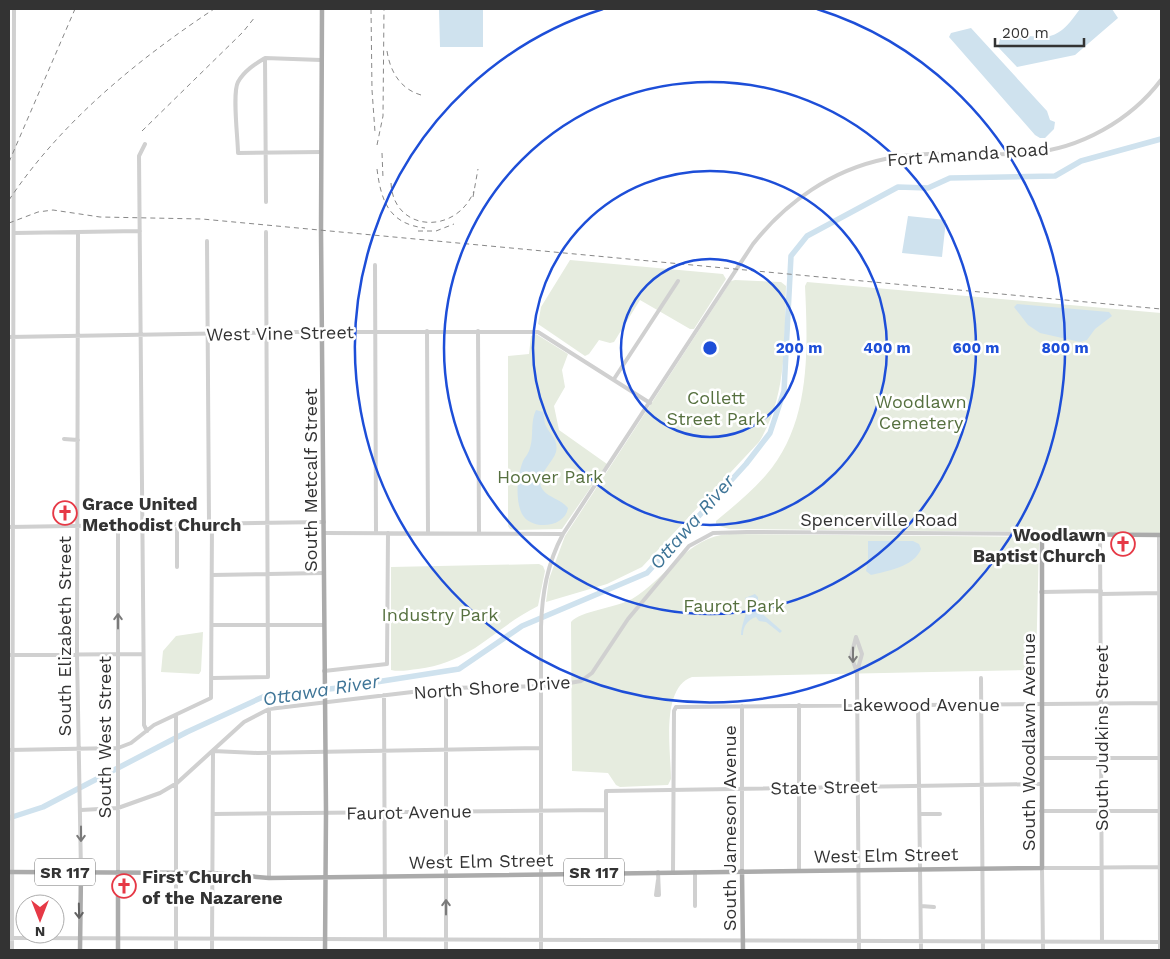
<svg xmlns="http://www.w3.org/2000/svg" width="1170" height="959" viewBox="0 0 1170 959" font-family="'Work Sans',sans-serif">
	<rect width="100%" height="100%" fill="#fff"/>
	<!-- green -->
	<path fill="#e6ecdf" d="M570,260L723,274L726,279L694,329H690L640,300L614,342L610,343L599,340L589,354L585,356L538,324L541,307Z
		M735,280L781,282L786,286C784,339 788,395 759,442L642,567L607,584L546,602L549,579L565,536L731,281Z
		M807,282L1161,313V533L729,529L716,525V521C733,507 751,492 766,475C811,423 808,351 805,286Z
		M536,334L568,354L562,370L565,387L554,406L559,430L607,464L562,529L515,530L510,529L508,526V356L529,354L531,336Z
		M730,534L1036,537L1039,543L1036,665L1031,670L692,677C660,688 671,752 671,779L668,785L620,787L616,785L608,773L572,771L571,622C580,611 616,608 632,599C666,579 687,536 730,534Z
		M539,564L543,566L545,571L538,606C492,629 475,661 418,669C409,670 399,672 391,670V567Z
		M203,632L201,671L199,674L161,672L163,651L176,636Z"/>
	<!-- water -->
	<path fill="#cfe2ee" d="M439,9H483V47H440Z
		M1080,9H1112L1118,18L1075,55L1017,67L998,47L1000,39C1019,29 1041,44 1059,32C1067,27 1074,17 1080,9Z
		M971,28L1047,111L1050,120L1055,122L1054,129L1045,138H1040L1035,135L949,37L951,33Z
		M908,216L946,220L942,257L902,253Z
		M1017,304L1109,312L1112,316L1095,329L1087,340L1080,342L1040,333L1028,325L1014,307Z
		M536,410L543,412C544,416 544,420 545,424C549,434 559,439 556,452C553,463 533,478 543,490C549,498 561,499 568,508C565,528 531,531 522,514C515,500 517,476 523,461C525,457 529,453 530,448C534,435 530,423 536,410Z
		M868,541H913L919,544L921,549C914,567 887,571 871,575L866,571L868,561Z
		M755,594L758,597V610L782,631L780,633L766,622L759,621L756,617C747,620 743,627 743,635H741C741,622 750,612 745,598Z"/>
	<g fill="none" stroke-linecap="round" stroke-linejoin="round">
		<!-- river -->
		<path stroke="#cfe2ee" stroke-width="5.5" d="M9,818L43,807L187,732L265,696L338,688L459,669L522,626L647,573L746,464L770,433L784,391L791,256L807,236L898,187L928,188L950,178L1055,176L1081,161L1161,139"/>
		<!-- minor -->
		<path stroke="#d0d0d0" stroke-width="4" d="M265,58L266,202
			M321,60L265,58C255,64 244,71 238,82C232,93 238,139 238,153L321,152
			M145,144L139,156L144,703V725L147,731
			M78,232L77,654L81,872
			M14,233L140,231
			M207,241L209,522
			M375,265L376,533
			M427,331L428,533
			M478,331L479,532
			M9,337L294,332H538L650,403
			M614,379L678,281
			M64,439L78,440
			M177,523V567
			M118,524V872
			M9,527L324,522
			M324,533L563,534
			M1100,534L1102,942
			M1159,535L1160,950
			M212,575L324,573
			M1041,592L1101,591
			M1101,594L1161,593
			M212,625H324
			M856,637L862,654L857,672L859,950
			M856,637L851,656L857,672
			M9,655L143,654
			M324,671L387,664L388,533
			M213,678L268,677L266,232
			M981,678L983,950
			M446,688V950
			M384,695L385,939
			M918,703L921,950
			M9,750L118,748L131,743L154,725L211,698L212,522
			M1042,758H1161
			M81,810L118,808L160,793L177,783L244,722L269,709L446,688L552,686L581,681L592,673L628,619L689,546L713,533L747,532L1042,534
			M1041,811H1161
			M213,814L605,810
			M920,814H940
			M799,870V705
			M742,871V706
			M606,872V791L1041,784
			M673,872L674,711L676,707L1161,703
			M269,878V709
			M658,880L656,895H659L658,872
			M695,906V872
			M921,906L934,907
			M9,938L1161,942
			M12,950L14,9
			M176,950V715
			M212,950L213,751L257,753L541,748
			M541,950V627C542,594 547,564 563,534L753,244C786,202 832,170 885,159C932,149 981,157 1029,153C1080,149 1131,120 1161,80
			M1043,950L1042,868L1161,867"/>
		<!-- major -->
		<path stroke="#ababab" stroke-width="4.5" d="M322,9L321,231L326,812L325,950
			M742,871L743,950
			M9,872L213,873L269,878L1042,868V534L1161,535
			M118,872V950
			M213,880L239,878
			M80,950L81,872"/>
		<!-- rail -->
		<path stroke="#888" stroke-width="1" stroke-dasharray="5 4" stroke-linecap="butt" d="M371,9L372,90L375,132
			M903,9H981
			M387,51C390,71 400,89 421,95
			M142,131L243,32L255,17
			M377,145L383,116L384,9
			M382,153L383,178
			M9,162L75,9
			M377,169C381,201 389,224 425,228
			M391,183C393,232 456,236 474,191
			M473,197L478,169
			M9,200C61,122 137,60 214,9
			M9,223L38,212L53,210L100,217L202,219L1161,309
			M418,231H436L454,224"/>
	</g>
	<!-- one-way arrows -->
	<defs><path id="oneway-shaft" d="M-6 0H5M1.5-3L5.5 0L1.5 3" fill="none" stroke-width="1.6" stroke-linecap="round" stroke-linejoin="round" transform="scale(1.25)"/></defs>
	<g stroke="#7a7a7a">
		<use href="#oneway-shaft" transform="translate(118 621) rotate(-90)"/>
		<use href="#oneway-shaft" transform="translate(853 655) rotate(90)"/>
		<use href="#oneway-shaft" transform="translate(81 834) rotate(90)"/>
		<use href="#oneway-shaft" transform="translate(446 907) rotate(-90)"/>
	</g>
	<use stroke="#636363" href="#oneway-shaft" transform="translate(79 911) rotate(89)"/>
	<!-- distance rings -->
	<g fill="none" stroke="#1d4ed8" stroke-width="2.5">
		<circle cx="710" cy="348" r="89"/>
		<circle cx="710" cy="348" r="177"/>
		<circle cx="710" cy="348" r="266"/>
		<path d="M817 9A355 355 0 1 1 603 9"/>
	</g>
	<!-- icons -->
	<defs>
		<g id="church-ring" transform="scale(1.25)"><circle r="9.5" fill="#fff" stroke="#e63946" stroke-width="1.5"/><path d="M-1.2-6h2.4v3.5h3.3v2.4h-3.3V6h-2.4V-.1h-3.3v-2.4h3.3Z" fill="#e63946"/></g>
	</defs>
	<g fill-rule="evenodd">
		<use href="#church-ring" x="65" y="513"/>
		<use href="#church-ring" x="1123" y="544"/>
		<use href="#church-ring" x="124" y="886"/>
	</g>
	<g text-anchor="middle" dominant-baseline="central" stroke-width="5" stroke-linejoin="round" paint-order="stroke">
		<!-- shield labels -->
		<g fill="#fff" stroke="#707070" stroke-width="1">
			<rect x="35" y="858.5" width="60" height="27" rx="4"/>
			<rect x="564" y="858.5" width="60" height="27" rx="4"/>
		</g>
		<g font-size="16" font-weight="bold" fill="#333">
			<text x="65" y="872">SR 117</text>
			<text x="594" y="872">SR 117</text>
		</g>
		<!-- street labels -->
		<g font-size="18" fill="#333" stroke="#fff">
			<text transform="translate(968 154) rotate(-4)">Fort Amanda Road</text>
			<text transform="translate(280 333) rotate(-1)">West Vine Street</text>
			<text transform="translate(310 480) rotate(-90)">South Metcalf Street</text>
			<text x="879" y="519">Spencerville Road</text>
			<text transform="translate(64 636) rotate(-90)">South Elizabeth Street</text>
			<text transform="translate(492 687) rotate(-4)">North Shore Drive</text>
			<text x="921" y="704">Lakewood Avenue</text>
			<text transform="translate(104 737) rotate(-90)">South West Street</text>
			<text transform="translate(1101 738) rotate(-90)">South Judkins Street</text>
			<text transform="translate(1028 742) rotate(-90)">South Woodlawn Avenue</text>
			<text transform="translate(824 787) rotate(-1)">State Street</text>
			<text transform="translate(409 812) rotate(-1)">Faurot Avenue</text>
			<text transform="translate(729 828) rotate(-90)">South Jameson Avenue</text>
			<text transform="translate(886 855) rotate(-1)">West Elm Street</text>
			<text transform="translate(481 861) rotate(-1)">West Elm Street</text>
		</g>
		<!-- park labels -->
		<g font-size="18" fill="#56703f" stroke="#fff">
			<text x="716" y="397">Collett<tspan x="716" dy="21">Street Park</tspan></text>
			<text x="921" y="401">Woodlawn<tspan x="921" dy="21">Cemetery</tspan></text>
			<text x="550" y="476">Hoover Park</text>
			<text x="734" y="605">Faurot Park</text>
			<text x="440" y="614">Industry Park</text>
		</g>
		<!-- poi labels -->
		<g font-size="18" font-weight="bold" fill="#333" stroke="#fff" text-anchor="start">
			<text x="82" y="503">Grace United<tspan x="82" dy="21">Methodist Church</tspan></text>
			<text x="1106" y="534" text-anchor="end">Woodlawn<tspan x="1106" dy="21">Baptist Church</tspan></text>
			<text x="142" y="876">First Church<tspan x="142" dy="21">of the Nazarene</tspan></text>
		</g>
		<!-- water labels -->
		<g font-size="19" font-style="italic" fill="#3f7597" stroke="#fff">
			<text transform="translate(692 522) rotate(-49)">Ottawa River</text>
			<text transform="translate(321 690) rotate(-9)">Ottawa River</text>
		</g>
	</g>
	<circle cx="710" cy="348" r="8" fill="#1d4ed8" stroke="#fff" stroke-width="2.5"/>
	<g font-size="15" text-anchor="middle" font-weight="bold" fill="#1d4ed8" stroke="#fff" stroke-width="5" stroke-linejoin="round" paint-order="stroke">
		<text x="799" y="353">200 m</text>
		<text x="887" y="353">400 m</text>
		<text x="976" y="353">600 m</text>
		<text x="1065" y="353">800 m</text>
	</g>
	<!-- border -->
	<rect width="1170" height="959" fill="none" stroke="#333333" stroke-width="20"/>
	<!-- north arrow -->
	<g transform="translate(40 919) rotate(180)"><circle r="24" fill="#ffffff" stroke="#adadad"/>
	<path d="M0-4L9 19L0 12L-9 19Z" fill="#e63946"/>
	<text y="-8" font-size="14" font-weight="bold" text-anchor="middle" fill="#333333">N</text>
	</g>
	<!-- scale -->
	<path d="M995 38v8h89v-8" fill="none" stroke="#333333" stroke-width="2.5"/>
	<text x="1002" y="38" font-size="15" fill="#333333" stroke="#ffffff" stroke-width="4" paint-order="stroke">200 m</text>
</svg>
